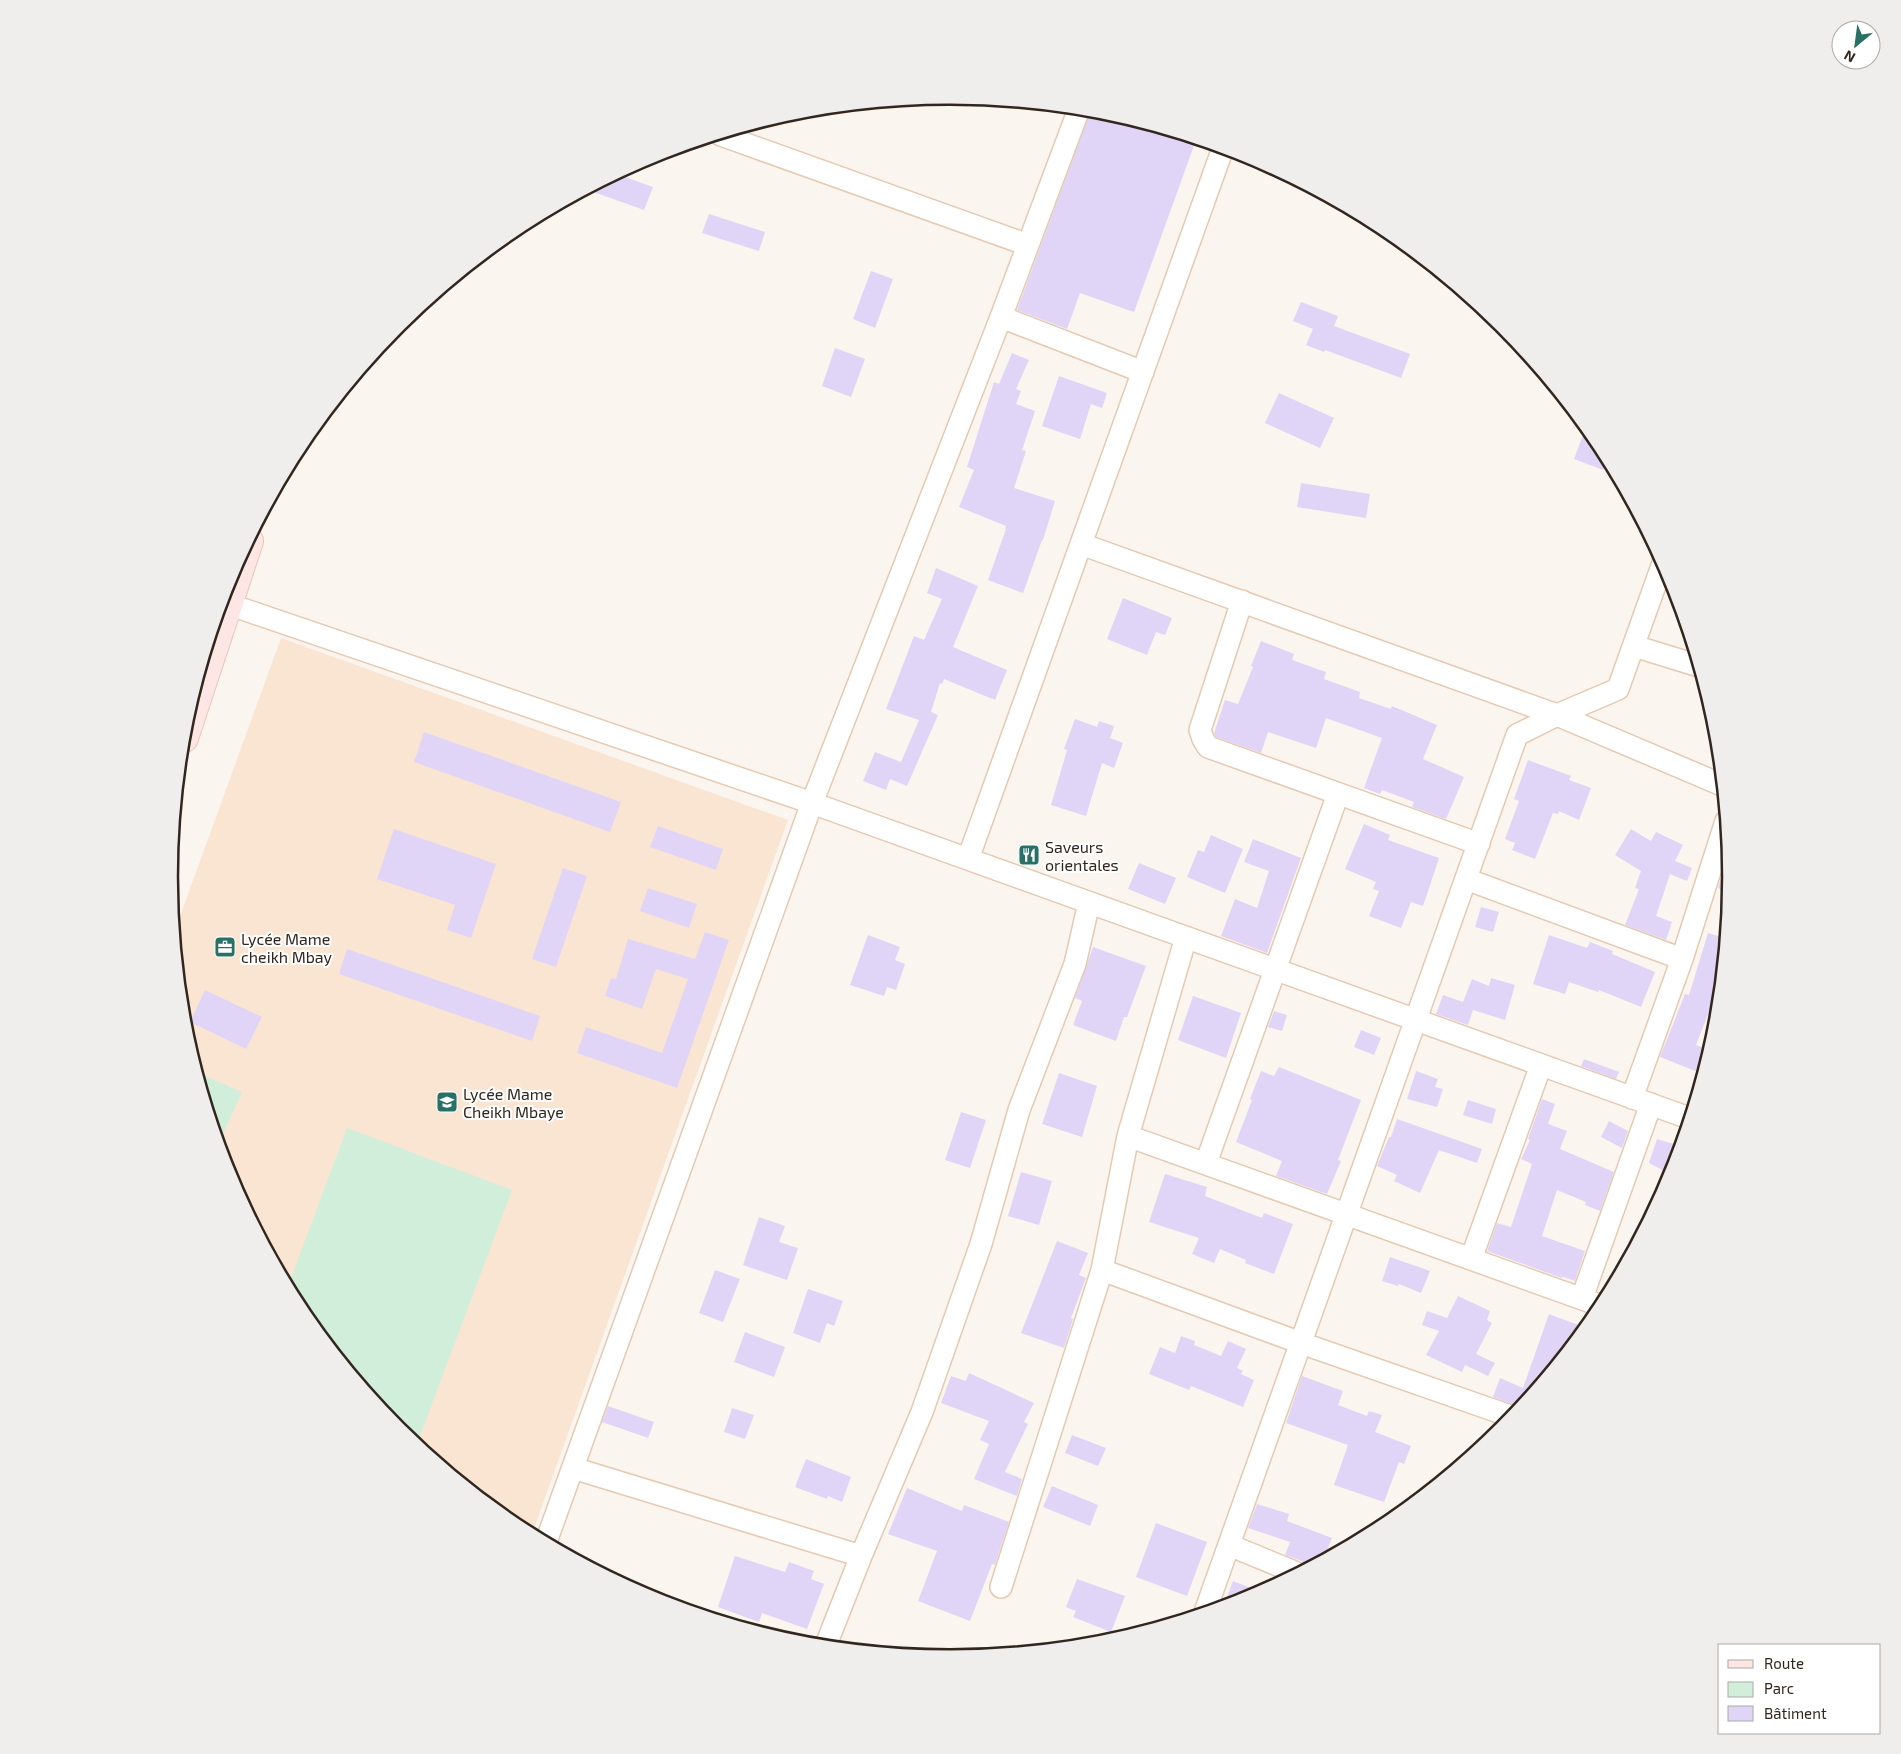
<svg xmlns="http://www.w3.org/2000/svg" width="1901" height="1754" viewBox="0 0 1901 1754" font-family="'Exo 2',sans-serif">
	<rect width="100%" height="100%" fill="#fbf5f0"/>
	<!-- built -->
	<path fill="#fae5d3" d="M281,638L788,820L532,1534L516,1526L398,1429L301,1311L229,1176L185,1029L175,930Z"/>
	<!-- green -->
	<path fill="#d0eeda" d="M198,1073L242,1092L219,1143Z
		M347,1128L512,1190L417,1444L398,1429L301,1311L288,1286Z"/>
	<!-- building -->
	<path fill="#e0d5f6" d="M1091,110L1103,111L1196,140L1134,312L1080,293L1067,329L1017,310Z
		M617,174L653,187L644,210L588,190Z
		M709,214L765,232L759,251L702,233Z
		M871,271L893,279L875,328L853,319Z
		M1301,302L1338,316L1334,326L1410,354L1401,378L1325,350L1324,352L1306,345L1313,329L1293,321Z
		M835,348L865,359L851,397L822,386Z
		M1012,353L1029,360L1016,389L1021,391L1016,404L1035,411L1022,450L1026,451L1014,488L1055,501L1043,540H1042L1023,593L988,580L1006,529H1005L1006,526L959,507L974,470L967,467L994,382L999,384Z
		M1059,376L1107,393L1102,408L1091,404L1080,439L1042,426Z
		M1279,393L1334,418L1320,448L1265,423Z
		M1586,427L1600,443L1608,458L1603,470L1574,459Z
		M1301,483L1370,494L1366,518L1297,507Z
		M936,568L978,586L953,647L1007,670L995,700L944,679L942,684L940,683L931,712L938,715L907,786L890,779L886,790L863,781L875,752L901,762L919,720L886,709L914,636L924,640L942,599L927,593Z
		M1123,598L1172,618L1165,635L1156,632L1147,655L1107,639Z
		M1261,641L1294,654L1292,660L1326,672L1324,679L1360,692L1359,698L1391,709L1392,706L1437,725L1423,759L1464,777L1446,819L1412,807L1414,802L1382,790L1380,794L1364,788L1382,738L1326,718L1316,748L1268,732L1261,753L1216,737L1214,733L1225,700L1238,704L1253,667L1251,666Z
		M1075,719L1097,727L1099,721L1114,726L1110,738L1123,743L1114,768L1102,763L1086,816L1051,805L1067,750L1064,749Z
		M424,732L621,802L610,832L414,762Z
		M1528,760L1571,776L1569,780L1591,788L1579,820L1559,811L1558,814L1553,813L1535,859L1512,850L1515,843L1505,839L1519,801L1514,799Z
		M1364,824L1390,835L1388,840L1439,858L1423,906L1411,902L1401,928L1369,916L1379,891L1373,889L1376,882L1345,869Z
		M658,826L723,849L716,870L650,847Z
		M394,829L496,864L471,938L447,930L455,905L377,879Z
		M1631,829L1651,841L1656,832L1683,845L1675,861L1692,868L1687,881L1670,874L1656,916L1672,922L1666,940L1625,925L1639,889L1635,888L1641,871L1615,855Z
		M1211,835L1243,849L1225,893L1187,877L1198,850L1204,852Z
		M1253,839L1301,858L1267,953L1221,936L1235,899L1257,908L1269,871L1244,862Z
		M1729,853L1731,877L1730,894L1718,888Z
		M1139,863L1176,878L1165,904L1128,889Z
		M563,868L587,876L556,967L532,959Z
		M648,888L697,904L689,928L640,911Z
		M1481,907L1499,912L1493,932L1475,927Z
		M705,932L729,940L677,1088L577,1053L586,1027L662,1053L688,979L656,969L642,1009L605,996L611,978L616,979L628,939L695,959Z
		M1708,933L1725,938L1721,981L1696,1045L1710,1050L1703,1074L1660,1057L1685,994L1689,995Z
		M868,935L900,947L895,960L905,964L896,990L887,987L884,996L850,985Z
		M1549,935L1587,948L1590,942L1613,951L1612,954L1655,972L1641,1007L1599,990L1598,992L1569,982L1565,994L1533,984Z
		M1093,947L1146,966L1127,1017H1124L1116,1041L1073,1025L1082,1001L1075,998Z
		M347,949L540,1016L532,1041L339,974Z
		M1491,978L1515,985L1505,1020L1473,1010L1468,1025L1436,1014L1443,995L1463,1002L1472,979L1489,986Z
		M205,990L262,1017L246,1049L190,1022Z
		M1193,996L1241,1013L1226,1058L1178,1040Z
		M1274,1011L1287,1015L1282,1031L1268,1027Z
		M1361,1030L1381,1038L1374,1055L1354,1047Z
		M1584,1059L1619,1072L1616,1079L1581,1066Z
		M1279,1067L1361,1100L1338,1160L1341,1161L1327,1194L1276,1176L1282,1161L1236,1142L1252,1100L1250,1099L1261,1071L1274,1076Z
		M1416,1071L1438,1079L1435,1087L1443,1089L1437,1107L1407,1099Z
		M1059,1073L1097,1086L1082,1137L1042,1124Z
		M1542,1099L1555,1104L1548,1124L1567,1131L1560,1149L1614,1172L1600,1211L1585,1205L1586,1202L1557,1190L1542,1236L1585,1251L1575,1281L1563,1277L1562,1278L1487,1251L1497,1223L1511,1227L1532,1164L1521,1159L1530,1140L1528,1139Z
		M1468,1100L1496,1109L1492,1124L1463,1115Z
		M961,1112L986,1120L970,1168L945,1160Z
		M1397,1119L1482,1149L1477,1163L1439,1150L1420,1193L1394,1181L1397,1175L1377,1166L1389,1137H1391Z
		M1609,1121L1628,1131L1622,1148L1601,1137Z
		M1657,1139L1681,1146L1672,1175L1649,1163Z
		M1021,1172L1052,1181L1039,1225L1008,1216Z
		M1165,1174L1207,1187L1205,1196L1262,1218L1264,1213L1293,1224L1274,1274L1245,1263L1246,1260L1220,1249L1214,1263L1192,1254L1199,1238L1149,1222Z
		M759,1217L785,1226L779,1242L798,1248L787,1280L743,1265Z
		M1057,1241L1088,1253L1079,1275L1086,1278L1071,1318L1073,1319L1064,1348L1021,1333Z
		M1390,1257L1430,1271L1421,1293L1399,1284L1398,1286L1382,1281Z
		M715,1270L740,1279L723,1322L699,1313Z
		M808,1289L843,1301L834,1326L827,1323L820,1343L793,1333Z
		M1458,1296L1490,1311L1487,1320L1492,1323L1476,1354L1495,1363L1488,1376L1465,1365L1462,1372L1426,1355L1439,1331L1422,1325L1427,1311L1447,1318Z
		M1549,1314L1586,1328L1520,1407L1493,1397L1500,1378L1523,1388Z
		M745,1332L785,1347L774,1377L734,1362Z
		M1181,1336L1195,1341L1194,1345L1221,1356L1228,1341L1246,1349L1237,1368L1243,1371L1241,1374L1254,1380L1243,1407L1191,1386L1189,1390L1149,1374L1160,1347L1175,1353Z
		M969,1373L1034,1403L1024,1422L1028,1424L1005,1472L1022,1479L1017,1496L974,1479L989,1444L980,1440L989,1421L941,1403L951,1376L966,1381Z
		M1302,1376L1343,1391L1338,1405L1367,1416L1369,1411L1382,1415L1375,1432L1411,1446L1404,1464L1399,1462L1384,1502L1334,1485L1348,1445L1286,1423Z
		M608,1406L654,1422L648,1438L602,1422Z
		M732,1408L754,1415L745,1439L724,1432Z
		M1072,1435L1106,1448L1098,1466L1065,1453Z
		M806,1459L851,1477L842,1502L828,1496L827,1499L795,1487Z
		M1052,1486L1098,1505L1090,1526L1043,1507Z
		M907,1488L962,1511L964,1505L1009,1522L995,1565L992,1564L970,1621L918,1601L937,1551L888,1534Z
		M1257,1504L1289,1514L1287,1521L1332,1538L1324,1558L1308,1567L1302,1561L1285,1555L1290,1542L1248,1528Z
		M1156,1523L1207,1542L1187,1596L1136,1577Z
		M735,1556L785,1572L789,1562L814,1571L811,1579L824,1584L807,1629L762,1613L759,1622L718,1607Z
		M1077,1579L1125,1596L1111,1632L1073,1617L1076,1611L1066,1607Z
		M1233,1581L1261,1592L1249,1598L1224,1606Z"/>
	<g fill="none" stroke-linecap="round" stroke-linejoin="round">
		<!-- street casing -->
		<g stroke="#e6c9b1" stroke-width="24">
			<path id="street" d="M721,135L1028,245
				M1001,317L1143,372
				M1081,544L1557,715L1722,785
				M1242,601L1200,730L1203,739L1208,747L1479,844
				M222,602L812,803L1689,1118
				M1634,646L1699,666
				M968,859L1223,148
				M1466,879L1682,959
				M1632,1098L1682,959L1726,821
				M1128,1136L1602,1306
				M1206,1163L1338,794
				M1471,1259L1541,1065
				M1102,1270L1301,1343L1513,1417
				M1582,1298L1651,1104
				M573,1468L861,1556
				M546,1542L812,803L1001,317L1079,109
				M1229,1545L1297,1573
				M1001,1587L1102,1270L1128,1136L1186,937
				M1205,1612L1517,735L1557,715L1618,689L1663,563
				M826,1645L861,1556L922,1412L981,1244L1019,1110L1075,964L1089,903"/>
		</g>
		<!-- secondary casing -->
		<g stroke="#e6c9b1" stroke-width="30">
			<path id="secondary" d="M184,738L249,541"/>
		</g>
		<!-- street -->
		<use href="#street" stroke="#fff" stroke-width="21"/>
		<!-- secondary -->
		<use href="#secondary" stroke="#fde6e3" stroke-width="28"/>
	</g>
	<!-- icons -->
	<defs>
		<g id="restaurant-square" transform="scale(1.125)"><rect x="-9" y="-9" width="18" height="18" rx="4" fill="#297066" stroke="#fff"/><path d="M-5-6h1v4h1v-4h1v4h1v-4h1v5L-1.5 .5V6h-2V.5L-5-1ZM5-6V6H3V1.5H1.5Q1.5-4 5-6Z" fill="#fff"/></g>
		<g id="office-square" transform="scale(1.125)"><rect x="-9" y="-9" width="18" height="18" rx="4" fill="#297066" stroke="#fff"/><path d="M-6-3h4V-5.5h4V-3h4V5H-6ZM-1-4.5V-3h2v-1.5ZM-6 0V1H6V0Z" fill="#fff"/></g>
		<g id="school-square" transform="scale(1.125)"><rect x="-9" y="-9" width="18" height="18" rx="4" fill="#297066" stroke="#fff"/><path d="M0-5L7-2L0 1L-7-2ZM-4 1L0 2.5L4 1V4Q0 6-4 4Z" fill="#fff"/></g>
	</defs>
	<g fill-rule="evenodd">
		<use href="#restaurant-square" x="1029" y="855"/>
		<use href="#office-square" x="225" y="947"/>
		<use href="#school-square" x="447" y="1102"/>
	</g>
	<g text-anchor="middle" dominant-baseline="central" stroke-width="4" stroke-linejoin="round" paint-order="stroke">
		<!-- poi labels -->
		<g font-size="16" fill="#32271e" stroke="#fff" text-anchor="start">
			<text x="1045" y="846">Saveurs<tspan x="1045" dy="18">orientales</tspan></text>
			<text x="241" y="938">Lycée Mame<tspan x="241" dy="18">cheikh Mbay</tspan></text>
			<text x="463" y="1093">Lycée Mame<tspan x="463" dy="18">Cheikh Mbaye</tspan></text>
		</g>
	</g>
	<!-- crop -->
	<path d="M0 0H1901V1754H0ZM178 877a772 772 0 1 1 1544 0a772 772 0 1 1-1544 0Z" fill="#efeeed" fill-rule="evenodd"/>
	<path fill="none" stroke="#32271e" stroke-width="2.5" d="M178 877a772 772 0 1 1 1544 0a772 772 0 1 1-1544 0Z"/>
	<!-- legend -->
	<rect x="1718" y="1644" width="162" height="90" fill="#ffffff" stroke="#ada9a5"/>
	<rect x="1728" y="1660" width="25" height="8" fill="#fde6e3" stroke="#ada9a5"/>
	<text x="1764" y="1669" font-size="15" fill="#32271e">Route</text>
	<rect x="1728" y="1682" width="25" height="15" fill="#d0eeda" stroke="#ada9a5"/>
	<text x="1764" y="1694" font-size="15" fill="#32271e">Parc</text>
	<rect x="1728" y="1706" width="25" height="15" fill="#e0d5f6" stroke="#ada9a5"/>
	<text x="1764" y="1719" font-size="15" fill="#32271e">Bâtiment</text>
	<!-- north arrow -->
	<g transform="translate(1856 45) rotate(209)"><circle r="24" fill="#ffffff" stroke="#ada9a5"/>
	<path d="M0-4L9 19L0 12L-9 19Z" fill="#297066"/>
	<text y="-8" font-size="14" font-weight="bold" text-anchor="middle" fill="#32271e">N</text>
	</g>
</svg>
